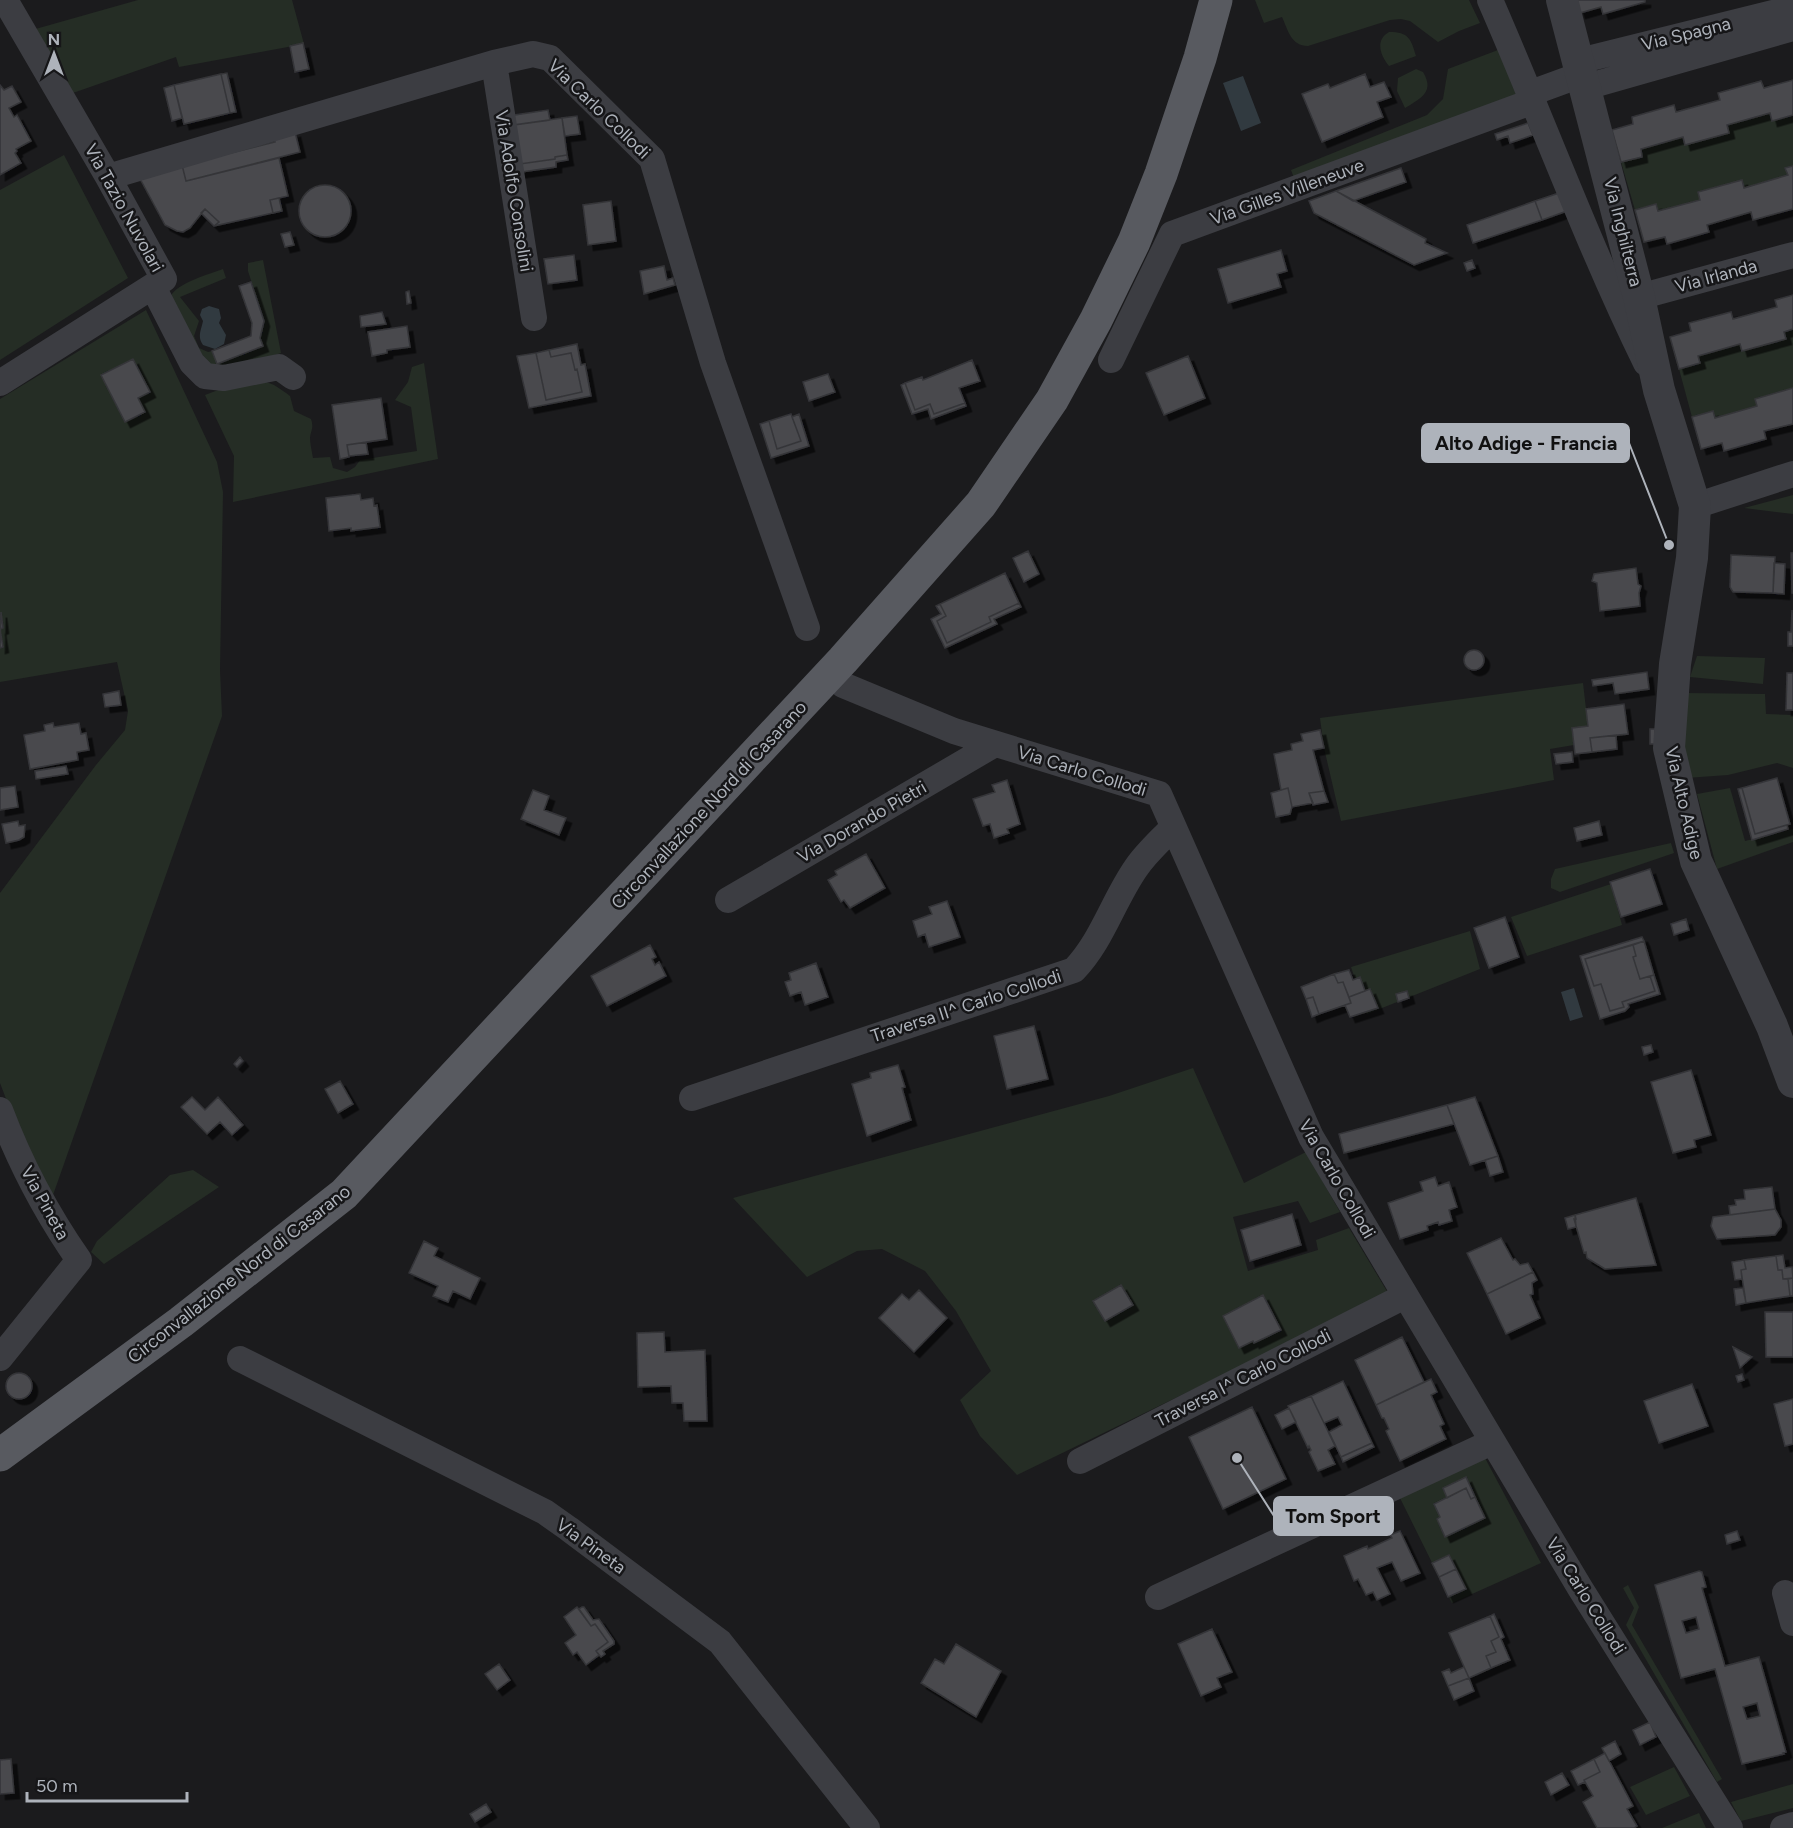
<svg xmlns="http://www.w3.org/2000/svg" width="1793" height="1828" viewBox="0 0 1793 1828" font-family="Figtree,sans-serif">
	<defs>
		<filter id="shadow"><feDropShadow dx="5.5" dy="5.5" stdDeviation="0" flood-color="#0009"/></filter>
	</defs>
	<rect width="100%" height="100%" fill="#1b1b1d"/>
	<!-- green -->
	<path fill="#252d25" d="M138,0H292L304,44L179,67L176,57L70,94L32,30Z
		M1255,0H1469L1480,23L1459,31L1438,42L1410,21L1401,19L1390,20L1308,46C1291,46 1288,30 1282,17L1264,23Z
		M1389,32C1409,32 1411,39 1416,56L1389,66C1380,55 1375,40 1389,32Z
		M1498,50L1518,95L1294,178L1291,170L1427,115L1443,99L1448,69Z
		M1416,69L1423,72C1435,92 1421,98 1405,108L1397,91L1398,78Z
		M1770,113L1793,115V166L1786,168L1788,175L1744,188L1741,180L1698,192L1700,200L1658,211L1655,204L1635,210L1621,162L1642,157L1641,149L1683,137L1685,145L1727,125Z
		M64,155L128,278L0,360V190Z
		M263,260L281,353L231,369L208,367L171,296C177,283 210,274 223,269L226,278L180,297L199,321L194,336L199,348L208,352L212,351L217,364L263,346L260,338L264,321L248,271V263Z
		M146,310L217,462L223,492L220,670L222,716L53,1195L26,1151L0,1083V893L96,765L125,730L128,711L117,662L0,682V399Z
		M1793,329V388L1756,399L1757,406L1715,418L1713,411L1692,417L1679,369L1700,363L1698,356L1740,344L1743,351L1786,339L1784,332Z
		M424,363L438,459L233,502L234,456L205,395C226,388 252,375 274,385C279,388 285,392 290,396L294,411L311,419C314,428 311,430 310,438C310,444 312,452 313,458L330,457L333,468L347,472L355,467L360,460L417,451L411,407L395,400L408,382L412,367Z
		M1793,495V514L1744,508Z
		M1697,656L1765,658L1763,684L1690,677Z
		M1583,683L1588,726L1572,728L1574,745L1550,749L1554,780L1341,821L1324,748L1320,718Z
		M1686,693L1765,694L1766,714L1793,715V768L1777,763L1728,775L1686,778L1684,734Z
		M1730,788L1745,841L1793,829V842L1717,869L1697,794Z
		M1671,843L1674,853L1560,892L1551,888V879L1555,869Z
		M1611,884L1622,925L1527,956L1511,917Z
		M1470,931L1480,969L1367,1014L1351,967Z
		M1193,1068L1244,1183L1306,1152L1340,1212L1310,1223L1298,1201L1233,1217L1248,1271L1318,1250L1316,1240L1349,1228L1391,1298L1231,1371L1017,1475L980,1436L960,1400L991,1371L956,1311L925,1271L882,1249L857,1251L807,1277L733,1198L1109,1096Z
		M193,1170L219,1187L104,1264L91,1252L97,1241L170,1175Z
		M1485,1458L1541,1563L1452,1603L1400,1498Z
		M1628,1585L1639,1607L1632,1625L1722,1779L1717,1782L1626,1625L1634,1608L1623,1588Z
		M1674,1767L1690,1796L1646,1815L1630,1787Z
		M1793,1784V1808L1741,1821L1731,1802Z
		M1699,1813L1706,1828H1662Z"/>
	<!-- water -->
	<path fill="#313a40" d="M1243,76L1261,123L1241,131L1223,83Z
		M209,306L219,309L221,318L219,323L226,335L224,344L215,349L203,345C197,336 201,331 203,321L200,315L202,309Z
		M1574,988L1583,1017L1570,1021L1561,992Z"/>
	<!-- building -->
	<path fill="#48494d" stroke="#353539" stroke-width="1.5" fill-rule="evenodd" filter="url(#shadow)" d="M1576,0H1645V2L1603,14L1601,7L1580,13Z
		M303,43L309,69L295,72L290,46Z
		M227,73L236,112L230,113L221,74Z
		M221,74L230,113L184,124L174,85Z
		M1365,74L1370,87L1384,82L1391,97L1377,102L1383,117L1322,142L1302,94L1328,84L1330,88Z
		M1793,80V115L1772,121L1770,113L1727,125L1729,133L1685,145L1683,137L1641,149L1642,157L1621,162L1612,130L1633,124L1632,117L1674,105L1676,112L1720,100L1718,93L1761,81L1764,88Z
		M0,85L4,90L12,86L21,102L9,108L14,117L17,115L31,141L16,149L17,151L15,153L21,163L0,175Z
		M174,85L182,118L172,121L164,88Z
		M548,110L550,120L514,125L520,164L555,159V157L567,155L568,160L556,162V167L515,173L508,116Z
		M577,116L580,134L565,136L562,118Z
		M562,118L567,155L555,157V159L520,164L514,125Z
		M1528,123L1533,135L1510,143L1508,136L1497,140L1495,134Z
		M295,132L300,152L186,181L182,165L275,142L274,137Z
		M279,158L288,196L270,200L273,213L214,226L219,222L205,209L190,228L183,232L177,231L165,225L138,175L182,165L186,181Z
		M1793,166V209L1753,220L1751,212L1707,225L1709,232L1667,244L1665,237L1644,242L1635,210L1656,204L1658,211L1700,200L1698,192L1742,180L1744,188L1788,175L1785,168Z
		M1401,168L1406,182L1353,201L1336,191Z
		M299 211a26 26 0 1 1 52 0a26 26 0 1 1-52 0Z
		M1336,191L1426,239L1425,243L1447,253L1414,265L1314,213L1309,201Z
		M1559,193L1567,211L1542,220L1535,201Z
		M279,198L282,211L273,213L270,200Z
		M611,201L616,241L588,245L583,205Z
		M1535,201L1542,220L1473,243L1467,225Z
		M205,209L219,222L214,226L201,213Z
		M290,232L294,245L285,247L281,234Z
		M1281,250L1287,271L1277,274L1281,287L1228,303L1218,269Z
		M574,255L577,280L548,284L544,259Z
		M1472,260L1475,268L1467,271L1464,263Z
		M664,266L667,280L673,278L675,285L644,294L640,271Z
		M251,282L264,321L260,338L263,346L217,364L212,351L251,336L252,323L239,286Z
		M409,291L411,303L407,304L406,292Z
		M1793,295V329L1784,332L1786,339L1742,351L1740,344L1698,356L1700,363L1679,369L1670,337L1691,331L1689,323L1731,312L1733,319L1777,307L1775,300Z
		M382,312L386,324L361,327L360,316Z
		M407,326L410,347L387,350V353L372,356L368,332Z
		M577,344L581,365L585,364L591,396L529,408L517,356L536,353L546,400L582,392L577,369L575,370L571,353L551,357L549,350Z
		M549,350L551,357L571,353L575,370L577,369L582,392L546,400L536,353Z
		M1188,356L1205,398L1164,415L1146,373Z
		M133,359L150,392L138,398L145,412L125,422L101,375Z
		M972,360L980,381L959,388L965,403L934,414L930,404L915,410L905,383L922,377L923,380Z
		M828,374L835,392L809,401L803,382Z
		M905,383L915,410L930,404L934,414L965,403L966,406L931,419L928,409L912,414L901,385Z
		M1793,388V424L1764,431L1766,439L1724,451L1722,443L1701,449L1692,417L1713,411L1715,418L1757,406L1755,399Z
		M381,398L387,439L347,445L349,457L340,459L332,405Z
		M791,414L801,441L777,449L769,421Z
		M799,414L809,446L771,458L760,424L769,421L777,449L801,441L792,417Z
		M366,442L368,454L349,456L347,445Z
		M360,494L361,500L373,498L374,506L377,505L380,527L351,531V528L329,531L326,498Z
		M1028,551L1039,574L1024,582L1013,558Z
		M1791,553H1793V593H1792Z
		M1731,555L1775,557L1773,593L1733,592L1730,587Z
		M1774,563L1785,564L1784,594L1773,593Z
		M1636,568L1638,584L1641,586L1639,593L1640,606L1600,611L1597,583L1592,581L1594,574Z
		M1005,573L1019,603L989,617L991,622L947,643L937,621L946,616L940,604Z
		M1019,603L1021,607L994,619L997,624L945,648L931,619L941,614L936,606L940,604L946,616L937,621L947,643L991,622L989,617Z
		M1792,610L1793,646H1788V632H1791Z
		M1,612L3,628L0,629L3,647L0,648Z
		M1464 660a10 10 0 1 1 20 0a10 10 0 1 1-20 0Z
		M1647,672L1649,689L1615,694L1613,683L1593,686L1592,680Z
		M1787,673H1793V710H1786Z
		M119,691L121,705L105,707L103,694Z
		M1624,704L1628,734L1590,738L1592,752L1575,754L1572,728L1588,726L1586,709Z
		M53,723L54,727L79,723L81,734L86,733L89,750L77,752L78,760L30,769L24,735L45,731L44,725Z
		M1650,729H1655V744H1650Z
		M1320,730L1324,748L1313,750L1324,791L1309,793L1313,803L1292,807L1288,788L1281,790L1274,754L1292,750L1291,744L1303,741L1301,734Z
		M1616,735L1617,749L1592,752L1590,738Z
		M1572,752L1573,762L1556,764L1554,754Z
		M66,766L68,774L36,779L35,771Z
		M1777,778L1790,824L1755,834L1742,788Z
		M1007,780L1020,824L1007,829L1009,833L994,838L990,824L983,826L973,799L995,792L992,785Z
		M15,786L18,807L0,810V788Z
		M1288,788L1292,807L1290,814L1276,817L1271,793Z
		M1742,788L1755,834L1787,825L1788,829L1752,840L1738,789Z
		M533,790L549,796L544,810L566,818L559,835L521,819Z
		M1324,791L1328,802L1313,805L1309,793Z
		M18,821L19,826L25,825L24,837L19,840L6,843L2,824Z
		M1599,821L1602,835L1577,841L1574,828Z
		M866,854L885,888L850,908L844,900L841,902L828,880L837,875L835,871Z
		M1650,869L1662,904L1621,917L1610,882Z
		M947,901L960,937L929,947L925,934L918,937L913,921L932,914L929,907Z
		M1505,917L1519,957L1489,968L1474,928Z
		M1686,919L1689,930L1674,935L1671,924Z
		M1642,937L1644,941L1585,959L1594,986L1601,984L1610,1011L1624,1007L1622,1002L1655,991L1650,976L1654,975L1660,994L1628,1004L1629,1007L1625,1011L1600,1019L1580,956Z
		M1644,941L1654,975L1640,979L1633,957L1636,956L1633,945Z
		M650,945L656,957L652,959L655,965L659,962L666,976L607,1006L591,976Z
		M1633,945L1636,956L1633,957L1640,979L1650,976L1655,991L1622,1002L1624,1007L1610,1011L1601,984L1594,986L1585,959Z
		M816,963L828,997L805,1005L801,992L790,996L785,982L791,980L789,973Z
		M1349,970L1353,980L1360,977L1365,991L1349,997L1343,982L1338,983L1334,974Z
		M1334,974L1338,983L1343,982L1351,1003L1319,1014L1313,997L1306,999L1301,987Z
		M1370,989L1378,1008L1350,1017L1345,1005L1351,1003L1349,997Z
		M1407,991L1409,998L1398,1002L1396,994Z
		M1313,997L1319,1014L1312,1017L1306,999Z
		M1034,1026L1048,1079L1007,1089L994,1036Z
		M1651,1045L1653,1052L1644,1055L1642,1047Z
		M240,1057L243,1061L237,1067L234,1064Z
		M898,1065L905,1087L902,1088L911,1120L867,1136L852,1084L871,1078L870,1073Z
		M1691,1070L1711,1135L1694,1140L1696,1147L1673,1153L1651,1082Z
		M340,1081L353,1104L338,1113L325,1089Z
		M192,1097L205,1110L218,1097L243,1125L232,1135L220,1122L207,1134L181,1107Z
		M1475,1097L1498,1156L1470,1165L1447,1105Z
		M1447,1105L1454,1124L1344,1153L1339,1134Z
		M1498,1156L1503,1172L1490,1176L1485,1160Z
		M1435,1177L1438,1186L1449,1182L1457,1207L1449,1210L1452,1221L1439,1225L1438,1222L1427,1226L1428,1230L1400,1239L1388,1203L1423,1191L1420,1182Z
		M1772,1187L1775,1209L1730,1215L1729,1206L1736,1205L1735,1200L1745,1199L1744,1190Z
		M1636,1198L1656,1265L1605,1269L1587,1258L1586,1252L1584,1253L1574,1219H1576L1575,1215Z
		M1775,1209L1781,1220V1227L1775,1235L1717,1239L1711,1226L1713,1217Z
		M1292,1214L1301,1245L1250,1261L1241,1230Z
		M1575,1215L1576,1227L1568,1229L1565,1218Z
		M1501,1238L1513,1260L1515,1259L1520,1265L1528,1263L1533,1272L1487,1294L1467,1253Z
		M424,1241L438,1248L434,1256L480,1278L470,1299L453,1291L448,1302L433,1296L438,1286L409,1273Z
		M1783,1255L1785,1268L1792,1267L1793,1278L1783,1279L1782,1270H1778L1776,1256Z
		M1776,1256L1778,1270H1782L1783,1279H1788L1790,1296L1746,1303L1741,1270L1746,1269L1744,1260Z
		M1744,1260L1746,1269L1741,1270L1742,1279L1735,1280L1732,1262Z
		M1533,1272L1537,1280L1532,1283L1533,1294L1530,1295L1540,1318L1506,1334L1487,1294Z
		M1793,1278V1296H1790L1788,1279Z
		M1121,1285L1133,1305L1105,1321L1093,1301Z
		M1743,1288L1746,1303L1736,1305L1734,1289Z
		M919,1290L947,1318L914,1352L879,1318L902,1294L909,1300Z
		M1263,1295L1281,1330L1254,1343L1253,1341L1239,1348L1223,1316Z
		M1765,1312H1793V1357H1766Z
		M664,1332L665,1352L705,1350L707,1421H684L683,1403H672L671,1386L638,1387L637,1333Z
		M1402,1337L1424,1382L1376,1405L1355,1360Z
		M1733,1347L1752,1357L1740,1368Z
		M6 1386a13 13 0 1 1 26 0a13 13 0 1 1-26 0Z
		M1742,1374L1744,1380L1738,1382L1736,1376Z
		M1431,1379L1437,1392L1431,1395L1444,1424L1440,1426L1446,1439L1400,1461L1386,1431L1389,1429L1384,1418H1382L1376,1405Z
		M1343,1381L1372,1443L1341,1457L1329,1432L1342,1425L1338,1417L1324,1423L1311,1396Z
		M1692,1384L1708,1426L1659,1443L1644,1401Z
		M1311,1396L1335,1446L1328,1450L1335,1464L1318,1471L1309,1452L1311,1450L1309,1446L1308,1448L1288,1406Z
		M1793,1399V1444L1785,1446L1774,1404Z
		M1252,1407L1286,1479L1223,1509L1189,1437Z
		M1289,1408L1296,1422L1282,1429L1275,1415Z
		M1372,1443L1374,1447L1343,1462L1341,1457Z
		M1466,1477L1475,1497L1471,1499L1466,1488L1447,1498L1443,1488Z
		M1466,1488L1471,1499L1475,1497L1485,1518L1445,1537L1437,1519L1440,1517L1434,1504Z
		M1400,1531L1420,1573L1401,1581L1392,1562L1377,1568L1390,1594L1377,1600L1373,1592L1366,1595L1358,1579L1354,1581L1344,1556L1367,1546L1368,1549L1392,1538L1390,1535Z
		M1737,1531L1740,1540L1727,1544L1725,1535Z
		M1449,1555L1456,1569L1439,1577L1432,1563Z
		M1456,1569L1466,1589L1448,1597L1439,1577Z
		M1699,1571L1702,1572L1706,1587L1702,1588L1725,1666L1759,1657L1786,1752L1783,1753L1784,1754L1742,1764L1715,1669L1681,1678L1655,1585ZM1696,1617L1699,1629L1686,1633L1682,1621ZM1757,1703L1760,1716L1747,1719L1743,1707Z
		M577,1607L591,1626L595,1624L608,1642L596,1651L599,1655L586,1665L577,1652L573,1655L565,1643L576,1635L564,1617Z
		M582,1607H584L593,1620L599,1619L614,1641V1644L603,1651L605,1654L601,1657L596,1651L608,1642L595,1624L591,1626L579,1609Z
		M1494,1614L1504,1637L1501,1639L1510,1660L1491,1668L1486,1656L1496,1652L1491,1641L1499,1637L1490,1616Z
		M1490,1616L1499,1637L1491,1641L1496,1652L1486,1656L1491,1668L1469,1678L1449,1633Z
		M1212,1629L1232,1672L1217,1678L1221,1687L1201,1696L1178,1644Z
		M956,1644L1001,1671L976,1717L921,1683L935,1659L944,1664Z
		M499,1664L510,1680L497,1690L485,1674Z
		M1464,1667L1469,1678L1448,1686L1442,1672L1449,1669L1451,1673Z
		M1469,1678L1474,1691L1454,1700L1448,1686Z
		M1650,1722L1656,1737L1640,1745L1633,1730Z
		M1615,1741L1621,1754L1609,1761L1602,1748Z
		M1605,1753L1633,1806L1627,1809L1637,1826L1634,1828H1597L1583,1802L1593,1796L1584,1780L1600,1772L1594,1759Z
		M11,1759L14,1793L0,1794V1760Z
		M1594,1759L1600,1772L1584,1780L1585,1782L1578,1785L1571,1771Z
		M1562,1773L1569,1785L1551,1795L1545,1782Z
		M486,1804L491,1812L475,1822L470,1814Z"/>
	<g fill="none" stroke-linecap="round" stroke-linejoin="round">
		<!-- minor -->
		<path stroke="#3c3d42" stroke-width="26" d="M1490,0C1543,121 1588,245 1646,363
			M1579,61L1793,8
			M494,63L534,318
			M1586,87L1793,28
			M1531,93L1583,74
			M108,177L494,63L533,54L550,58L652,159L713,363L807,628
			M153,287L192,363L205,376L224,378L279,367L293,377
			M1639,297L1793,255
			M1111,360L1172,234L1534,101
			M0,383L164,279L108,177L5,0
			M1695,506L1793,474
			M843,685L954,731L1159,794L1311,1137L1580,1588L1730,1828
			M728,900L995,744
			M692,1098L1074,970C1102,941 1113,901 1136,868C1146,853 1161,840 1173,827
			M0,1110C20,1163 47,1214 79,1260L0,1358
			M240,1359L545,1512L569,1529L720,1642L867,1828
			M1080,1461L1405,1296
			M1785,1593L1793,1623
			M1158,1597L1492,1442
			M1783,1828L1793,1825"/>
		<!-- tertiary -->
		<path stroke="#3c3d42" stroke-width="32" d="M1562,0L1639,297L1659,390L1695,506L1692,558L1675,664L1669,748L1696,861L1772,1026L1793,1082"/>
		<!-- primary -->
		<path stroke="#585a60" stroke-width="33" d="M0,1455L181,1322L344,1194L843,660L981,504L1052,400L1096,320L1134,242L1161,174L1200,58L1216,0"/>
	</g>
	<g text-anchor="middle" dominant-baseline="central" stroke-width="5" stroke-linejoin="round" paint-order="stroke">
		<!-- street labels -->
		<g font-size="18" fill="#aeb3bb" stroke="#161618">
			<text transform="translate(1686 34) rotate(-14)">Via Spagna</text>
			<text transform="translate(599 109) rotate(44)">Via Carlo Collodi</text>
			<text transform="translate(514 191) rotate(81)">Via Adolfo Consolini</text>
			<text transform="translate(1287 192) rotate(-20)">Via Gilles Villeneuve</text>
			<text transform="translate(124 208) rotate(61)">Via Tazio Nuvolari</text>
			<text transform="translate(1623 232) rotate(76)">Via Inghilterra</text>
			<text transform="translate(1716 276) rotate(-15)">Via Irlanda</text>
			<text transform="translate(1082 771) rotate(17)">Via Carlo Collodi</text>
			<text transform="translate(1684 803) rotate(77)">Via Alto Adige</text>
			<text transform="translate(709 805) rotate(-47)">Circonvallazione Nord di Casarano</text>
			<text transform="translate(862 822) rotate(-30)">Via Dorando Pietri</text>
			<text transform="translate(966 1006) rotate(-18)">Traversa II^ Carlo Collodi</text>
			<text transform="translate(1337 1179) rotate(60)">Via Carlo Collodi</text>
			<text transform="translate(45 1203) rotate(61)">Via Pineta</text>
			<text transform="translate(239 1274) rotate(-38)">Circonvallazione Nord di Casarano</text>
			<text transform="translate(1243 1378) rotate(-27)">Traversa I^ Carlo Collodi</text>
			<text transform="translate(591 1546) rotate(36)">Via Pineta</text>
			<text transform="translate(1586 1596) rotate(58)">Via Carlo Collodi</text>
		</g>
	</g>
	<!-- callouts -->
	<path fill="none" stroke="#aeb3bb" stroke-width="2" d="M1669 545L1629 443M1237 1458L1274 1516"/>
	<g fill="#aeb3bb" stroke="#161618" stroke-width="2">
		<circle cx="1669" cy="545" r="6"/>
		<circle cx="1237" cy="1458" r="6"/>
	</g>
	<g fill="#aeb3bb" stroke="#aeb3bb" stroke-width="2">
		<rect x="1422" y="424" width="207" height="38" rx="6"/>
		<rect x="1274" y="1497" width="119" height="38" rx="6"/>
	</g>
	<g font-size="20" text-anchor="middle" font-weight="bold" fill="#111">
		<text x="1526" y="450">Alto Adige - Francia</text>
		<text x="1333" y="1523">Tom Sport</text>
	</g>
	<!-- north arrow -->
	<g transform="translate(54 54)" stroke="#161618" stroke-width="4.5" paint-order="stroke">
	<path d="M0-4.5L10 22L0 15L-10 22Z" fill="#aeb3bb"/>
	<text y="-9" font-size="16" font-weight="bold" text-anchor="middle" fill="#aeb3bb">N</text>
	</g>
	<!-- scale -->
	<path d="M27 1792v9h160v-9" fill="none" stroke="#aeb3bb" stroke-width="3"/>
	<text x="36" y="1792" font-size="18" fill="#aeb3bb" stroke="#161618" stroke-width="4.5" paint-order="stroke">50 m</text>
</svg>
